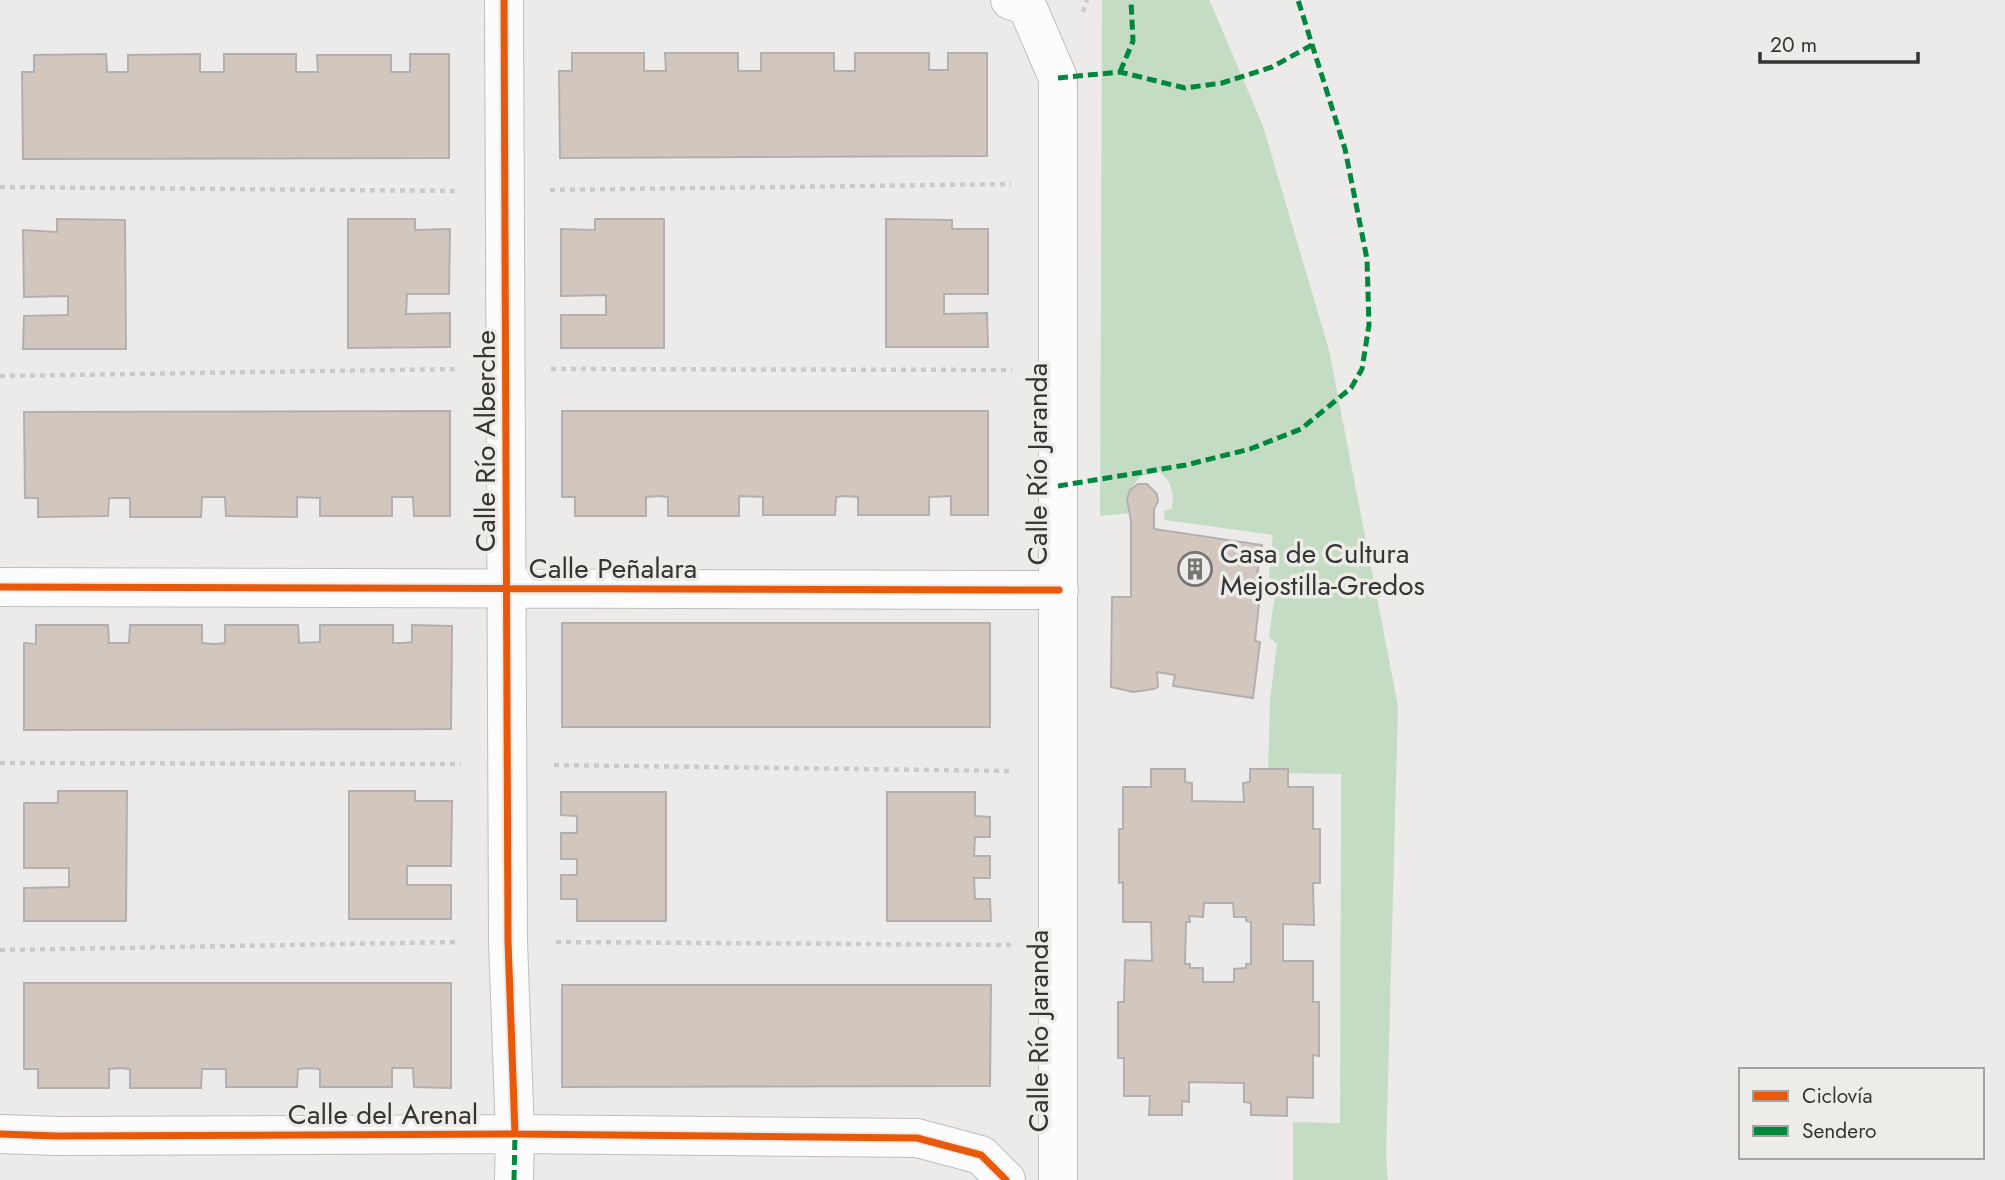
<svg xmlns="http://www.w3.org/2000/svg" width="2005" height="1180" viewBox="0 0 2005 1180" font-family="Jost,sans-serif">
	<rect width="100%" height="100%" fill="#ecebe9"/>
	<!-- green -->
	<path fill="#c4dcc3" d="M1102,0H1209L1212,6L1263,126L1329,350L1398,706L1386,1156L1388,1180H1293V1122L1340,1123L1341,774L1268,773L1270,699L1277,644L1269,637L1275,594L1268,586L1273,535L1165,520L1164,511L1172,508C1174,492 1172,482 1160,472L1141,476L1132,487V513L1100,516Z"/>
	<!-- building -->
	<path fill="#d2c7be" stroke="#b1b0af" stroke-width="2" fill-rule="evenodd" d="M572,53H644V71H666L665,53H738V71H761V53H834V71H855V53H929V70H948V53H987V156L560,158L559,71H572Z
		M106,54L107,72H128V55L200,54V72H224V54H296V72H318L317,55H391V72H410V54H449V158L23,159L22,72H34V55Z
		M57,219L125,220L126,349H23L24,316L68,315V296L24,297L23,230L57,232Z
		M348,219H415V230L450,229L449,294H407L406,314L450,313V347L348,348Z
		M595,219H664V348H561V315H606V295L561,296V229L595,230Z
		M886,219L952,220V229H988V294H944V314L987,313L988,347H886Z
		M450,411V516H414L413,497H392V516H320V498L297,497V517L226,516L225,497H202L201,517H130V498H109L108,516L38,517V498H25L24,412Z
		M562,411H988V515H951V496L929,497V515H858V497L846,496L836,497L835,515H763V497L739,496V516H668V497L657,496L646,497V516H575V497H562Z
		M1138,484H1147L1157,494L1158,501L1154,509V529L1262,545L1254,593L1260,594L1255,641L1260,642L1253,698L1173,686L1175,675L1157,672L1158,687L1154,689L1133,692L1111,687L1112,597H1131V521L1127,499L1130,490Z
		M562,623H990V727H562Z
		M36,625H108L109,643H129L130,625H202V643L214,644L225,643V625H298L299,643L320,642V625H393V643H403L412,642V625L452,626L451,729L24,730V643L36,644Z
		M1151,769H1185V782L1192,783V801L1244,802L1243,783L1250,782V769H1288V787H1313V829H1320V883H1313L1314,925L1283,924V961H1313V1002H1319V1056L1313,1055V1098L1287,1097V1116L1251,1115V1103L1244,1102V1083L1189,1082V1102L1182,1101V1115H1149L1150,1096H1124V1058H1118V1002H1124L1125,960L1152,961L1151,922H1123V882L1119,883V829H1123V787H1151ZM1204,903H1233L1234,917H1246V921L1251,922V964H1246V968L1234,969V982H1203V968H1190V964H1185L1186,922H1190L1189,916L1203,917Z
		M58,791H127L126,921H24V888L69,887V868H24V803H58Z
		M349,791H415V801H452L451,866H407V885H451V919H349Z
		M561,792H666V921H577V899H561V875H577V859H561V833H577V816L561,815Z
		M887,792H975V816L990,817V837H975L974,856H990V878H974L975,899H990L991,921H887Z
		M24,983H451V1088L414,1087L413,1068H392V1087H320V1069L309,1068L298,1069L297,1087H226V1069H202L201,1088H130V1069L119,1068L109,1069V1088H38V1069H24Z
		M562,985H991L990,1086L562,1087Z"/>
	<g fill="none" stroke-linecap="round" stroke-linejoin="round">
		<!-- street casing -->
		<g stroke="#bebebc" stroke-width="40">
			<path id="street" d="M504,0L508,941L515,1134L514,1180
				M1010,0L1027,6L1058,78V1180
				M0,587L1059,590
				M0,1134L57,1136L515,1134L917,1138L981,1155L1006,1180"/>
		</g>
		<!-- path -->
		<path stroke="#cacaca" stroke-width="4.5" stroke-dasharray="5 5" stroke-linecap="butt" d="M1083,12L1087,0
			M0,187L458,191
			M550,190L1011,184
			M551,369L1012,370
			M0,376L459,369
			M0,763L461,764
			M554,765L1011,771
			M556,942L1013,945
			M0,950L460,942"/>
		<!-- street -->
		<use href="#street" stroke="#fcfcfc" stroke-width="38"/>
		<!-- quiet -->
		<path stroke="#00873e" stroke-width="5" stroke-dasharray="10 5" stroke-linecap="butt" d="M1120,72L1133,41L1131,0
			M1058,78L1120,72L1185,88L1222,83L1272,67L1312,45
			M1058,486L1186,465L1250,449L1301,429L1351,388L1362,369L1369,325L1367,259L1345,149L1298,0
			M514,1180L515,1134"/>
		<!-- cycleway casing -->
		<g stroke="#edece8" stroke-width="11">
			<path id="cycleway" d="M504,0L508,941L515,1134
				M0,587L1059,590
				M0,1134L57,1136L515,1134L917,1138L981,1155L1006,1180"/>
		</g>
		<!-- cycleway -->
		<use href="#cycleway" stroke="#e8590c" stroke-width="7"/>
	</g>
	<!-- icons -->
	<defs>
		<g id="building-ring" transform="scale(1.75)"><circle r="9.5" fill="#edece8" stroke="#757573" stroke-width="1.5"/><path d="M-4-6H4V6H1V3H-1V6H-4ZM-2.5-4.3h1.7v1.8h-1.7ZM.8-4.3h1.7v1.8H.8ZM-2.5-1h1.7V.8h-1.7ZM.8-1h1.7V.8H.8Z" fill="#757573"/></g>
	</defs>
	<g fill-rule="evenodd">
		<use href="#building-ring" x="1195" y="569"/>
	</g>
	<g text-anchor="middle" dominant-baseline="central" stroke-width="7" stroke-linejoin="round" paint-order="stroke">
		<!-- street labels -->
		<g font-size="28" fill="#353533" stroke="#edece8">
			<text transform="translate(485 441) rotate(-90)">Calle Río Alberche</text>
			<text transform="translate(1037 464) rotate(-90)">Calle Río Jaranda</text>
			<text x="613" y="568">Calle Peñalara</text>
			<text transform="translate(1038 1031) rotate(-90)">Calle Río Jaranda</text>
			<text x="383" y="1114">Calle del Arenal</text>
		</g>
		<!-- poi labels -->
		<g font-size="28" fill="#353533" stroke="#edece8" text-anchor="start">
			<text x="1220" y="553">Casa de Cultura<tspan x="1220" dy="32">Mejostilla-Gredos</tspan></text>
		</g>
	</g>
	<!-- legend -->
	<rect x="1739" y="1068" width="245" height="91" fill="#edece8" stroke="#a3a3a0" stroke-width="2"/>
	<rect x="1753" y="1091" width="35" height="10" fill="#e8590c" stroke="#a3a3a0" stroke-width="2"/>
	<text x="1802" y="1103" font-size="21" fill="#353533">Ciclovía</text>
	<rect x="1753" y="1126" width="35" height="10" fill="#00873e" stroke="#a3a3a0" stroke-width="2"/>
	<text x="1802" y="1138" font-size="21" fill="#353533">Sendero</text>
	<!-- scale -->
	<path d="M1760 52v10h158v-10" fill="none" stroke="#353533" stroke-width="3.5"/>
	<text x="1770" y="52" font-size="21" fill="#353533" stroke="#edece8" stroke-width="5" paint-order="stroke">20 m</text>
</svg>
